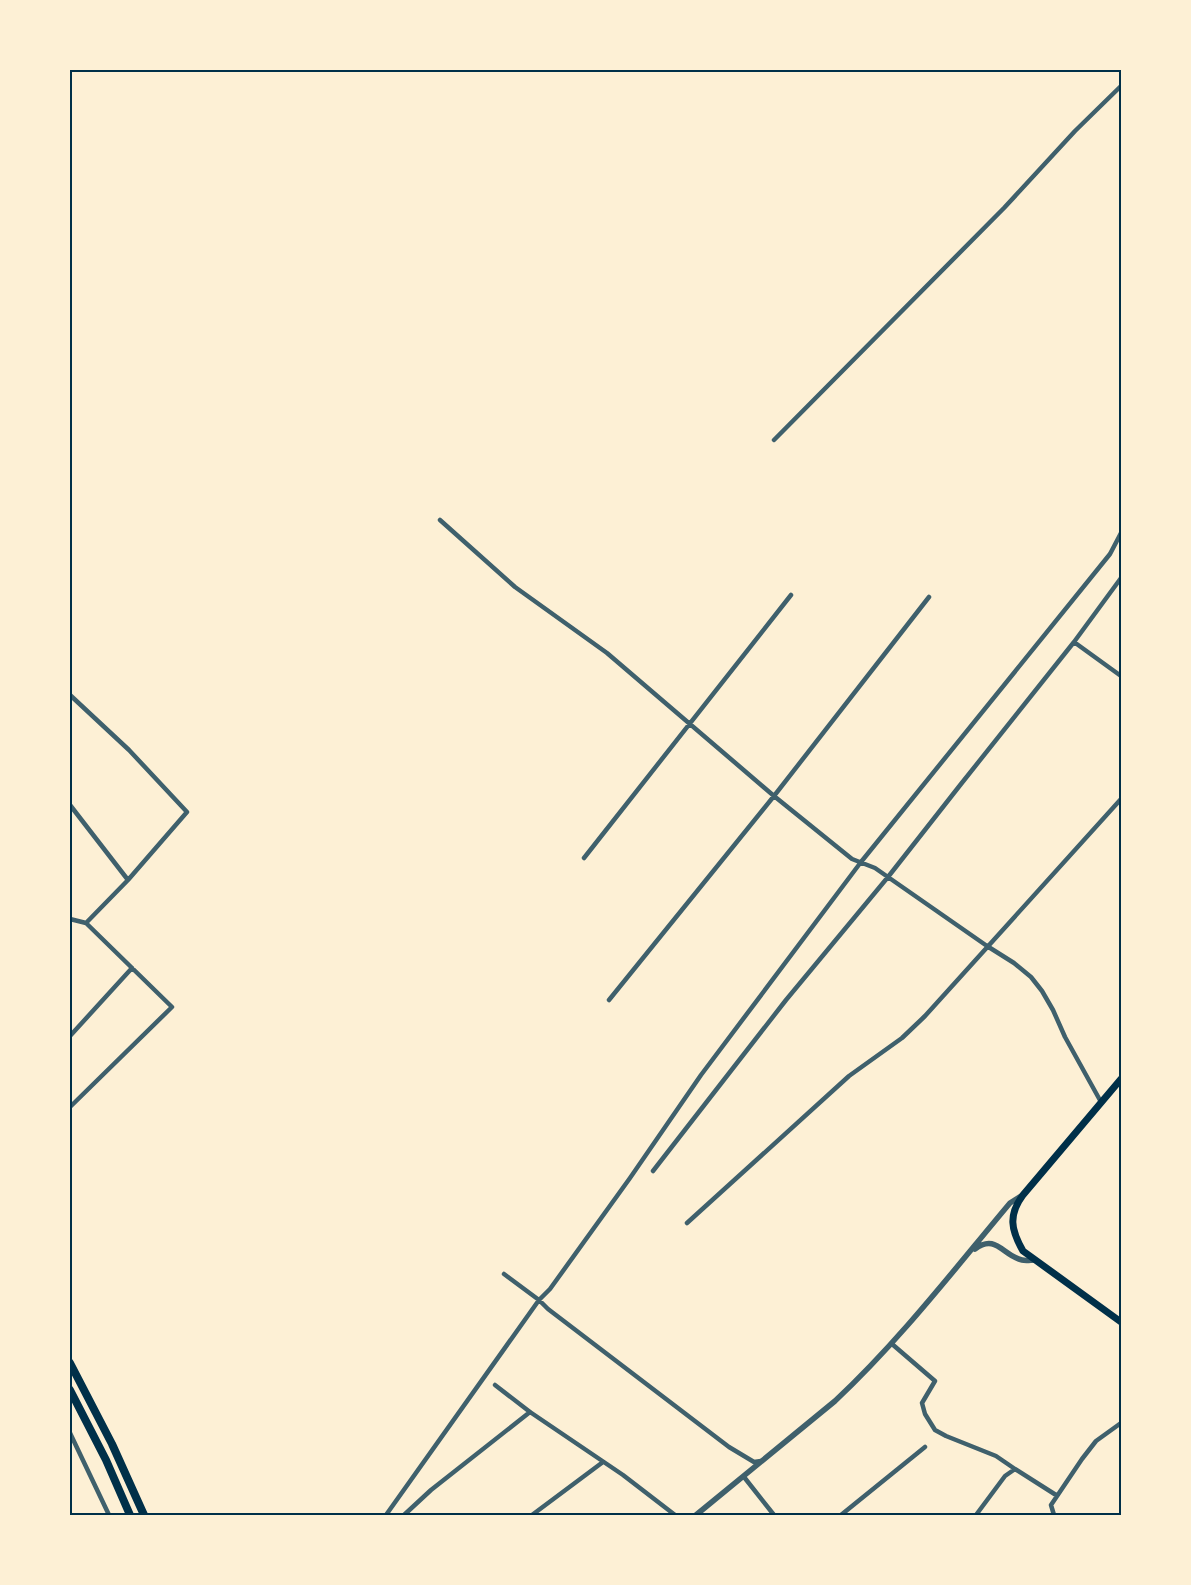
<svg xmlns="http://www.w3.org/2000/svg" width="1191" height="1585" viewBox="0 0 1191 1585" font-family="'Roboto Condensed',sans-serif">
	<rect width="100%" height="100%" fill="#fdf0d5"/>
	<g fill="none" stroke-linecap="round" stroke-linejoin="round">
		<!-- minor -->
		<path stroke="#3f606c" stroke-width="4.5" d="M774,440L1004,208L1075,131L1121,86
			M440,520L515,587L607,653L774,796L852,859L875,868L987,946L1014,963L1031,977L1042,991L1053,1010L1065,1037L1101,1102
			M1074,642L1121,676
			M70,695L129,750L187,812L128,880L86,923L172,1007L70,1107
			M70,805L128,880
			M584,858L791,595
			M70,919L86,923
			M609,1000L774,796L929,597
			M70,1036L132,968
			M653,1171L786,1000L888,877L961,784L1074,642L1121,578
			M687,1223L849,1076L902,1038L925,1016L1121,799
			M504,1274L539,1300L548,1309L729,1447L754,1462L761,1461
			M892,1344L935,1381L922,1403L925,1414L935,1430L946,1436L996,1456L1015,1469
			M495,1385L530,1412L623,1475L675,1515
			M70,1433L109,1515
			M744,1477L774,1515
			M386,1515L539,1300L550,1289L630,1178L701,1075L861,862L1110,554L1121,533
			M404,1515L431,1490L530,1412
			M532,1515L603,1462
			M841,1515L925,1447
			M976,1515L1005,1476L1015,1469L1056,1495
			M1054,1515L1051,1505L1082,1459L1096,1441L1121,1423"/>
		<!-- tertiary -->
		<path stroke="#3f606c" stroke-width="5.5" d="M975,1249C996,1233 1003,1256 1022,1260C1026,1261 1031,1260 1035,1260
			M696,1515L835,1401C899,1341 953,1271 1010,1203L1021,1196"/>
		<!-- secondary -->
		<path stroke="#003049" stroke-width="7" d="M1121,1079L1023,1195C1008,1215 1011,1230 1023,1251L1121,1322"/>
		<!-- trunk -->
		<path stroke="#003049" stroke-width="8" d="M70,1363L112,1444L144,1515
			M70,1390L106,1460L130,1515"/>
	</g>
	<!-- border -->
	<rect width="1191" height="1585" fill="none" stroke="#fdf0d5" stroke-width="142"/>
	<rect x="71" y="71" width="1049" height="1443" fill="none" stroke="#003049" stroke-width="2"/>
</svg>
